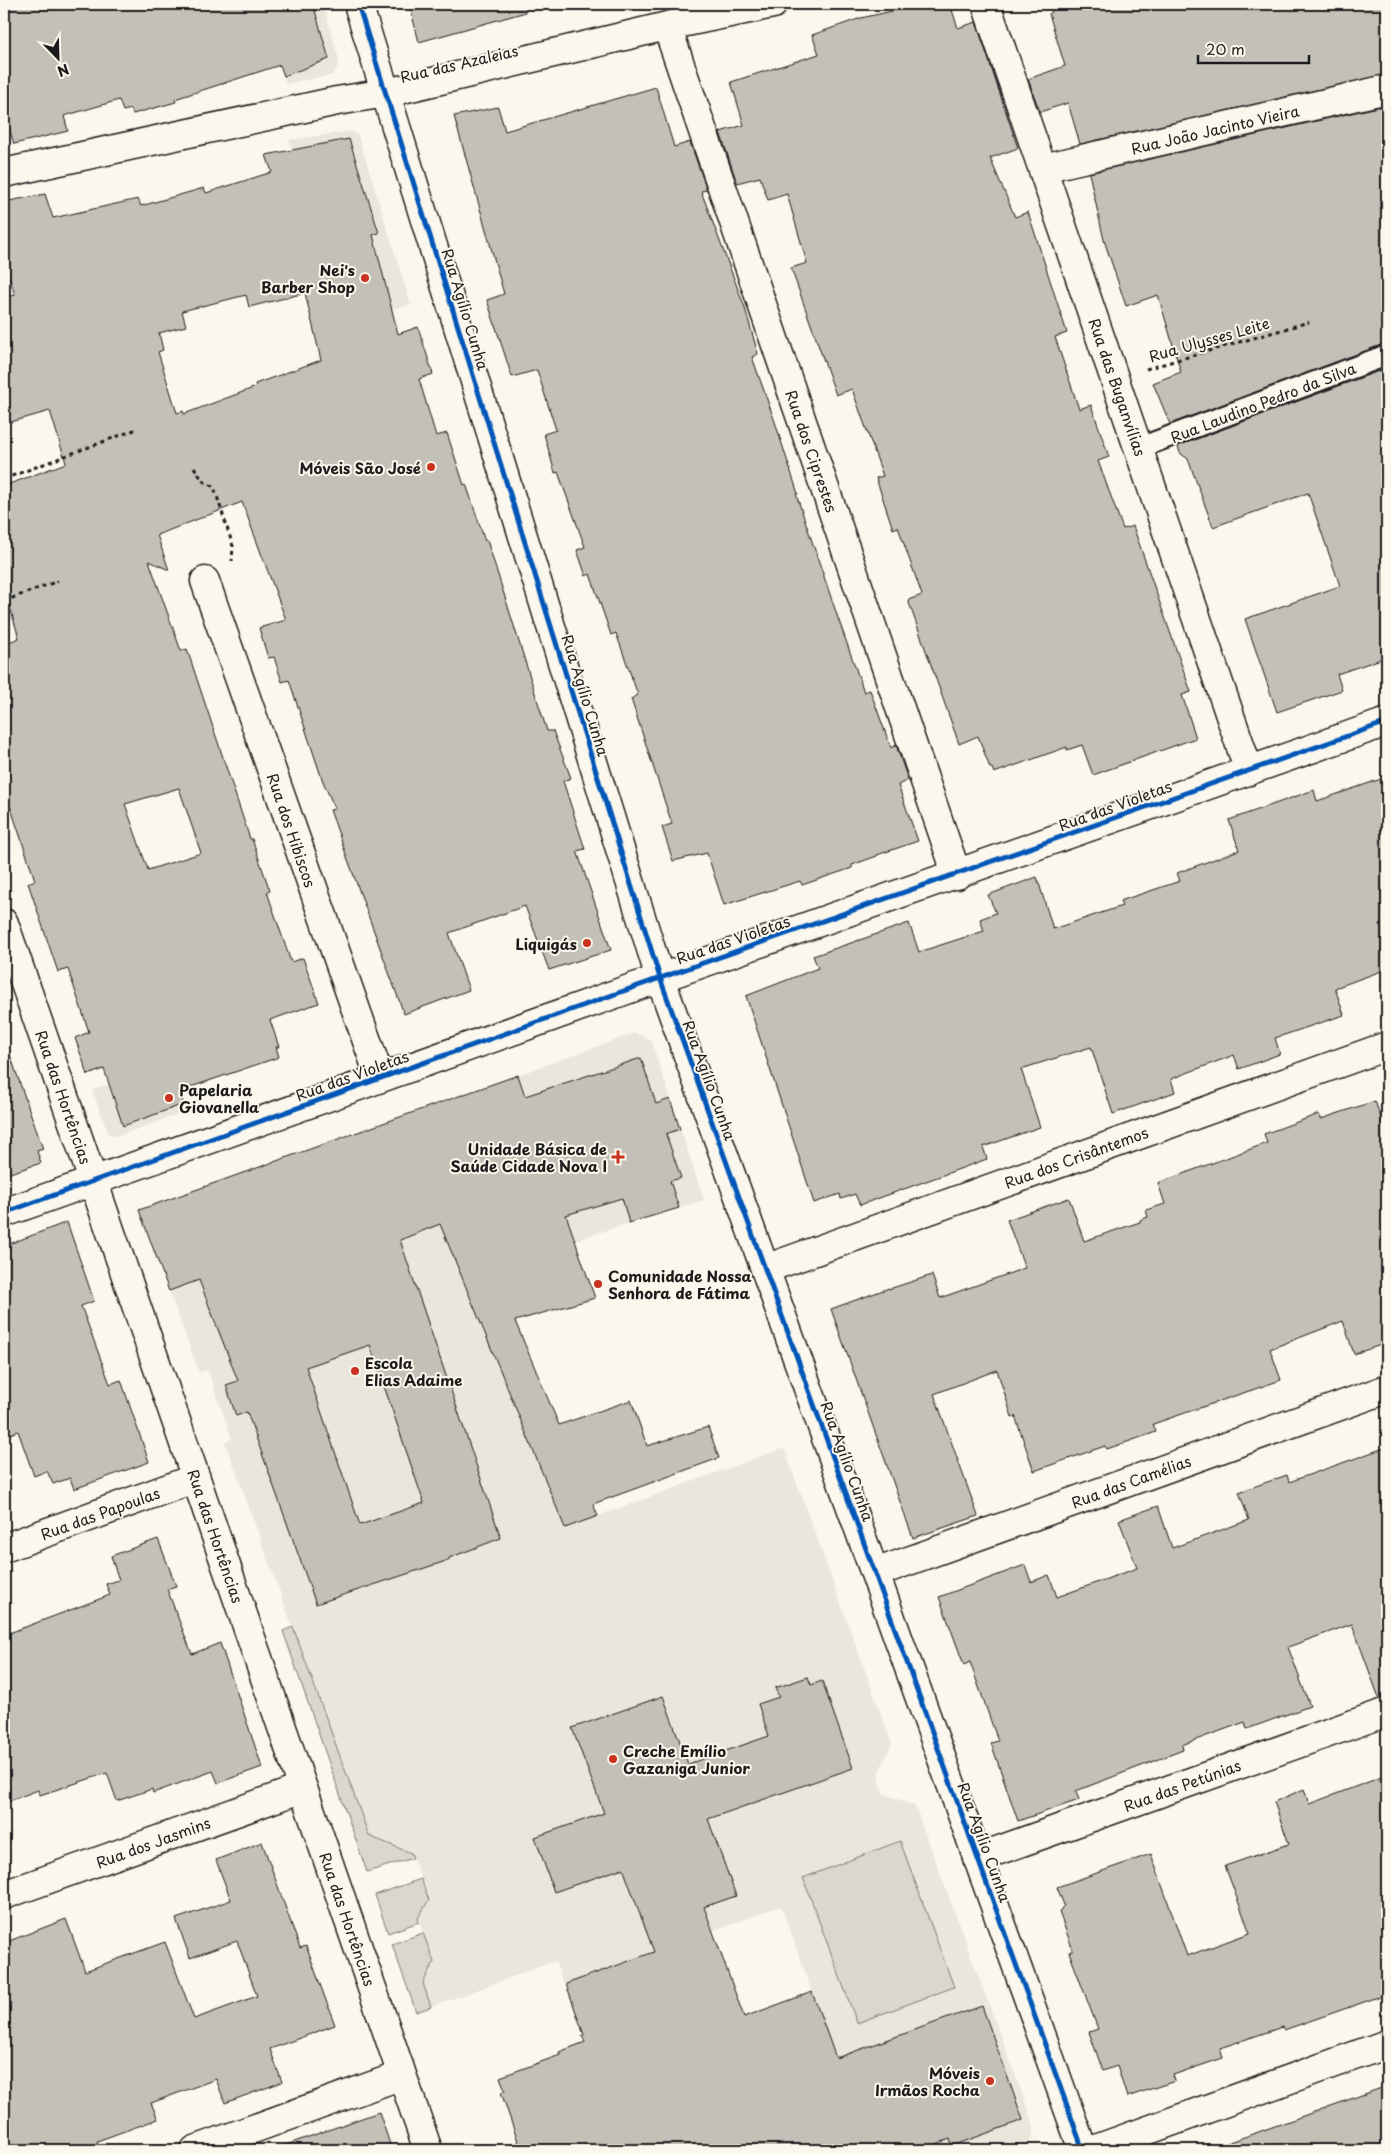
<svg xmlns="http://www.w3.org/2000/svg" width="1391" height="2154" viewBox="0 0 1391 2154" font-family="'Playpen Sans',sans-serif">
	<rect width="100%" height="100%" fill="#fbf7ec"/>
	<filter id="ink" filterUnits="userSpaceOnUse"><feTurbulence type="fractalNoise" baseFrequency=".02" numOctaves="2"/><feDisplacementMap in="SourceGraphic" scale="10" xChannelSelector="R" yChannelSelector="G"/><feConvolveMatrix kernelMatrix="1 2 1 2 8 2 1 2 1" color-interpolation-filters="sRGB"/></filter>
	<g filter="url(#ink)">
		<!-- built -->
		<path fill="#eae6dc" d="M261,4H323L339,60L338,66L332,75L286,84Z
			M352,131L358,135L411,305L392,309L373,235L322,247L289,140Z
			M635,1033L651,1040L704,1200L575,1240L518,1075Z
			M163,1046L187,1111L118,1136L111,1135L108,1133L92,1090L109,1084L103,1067Z
			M403,1116L565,1528L784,1448L892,1744L878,1774L883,1793L915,1806L1034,2125L1032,2139L1027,2145L1012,2150H735L717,2101L836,2058L781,1906L564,1985L555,1961L431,2007L423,1983L434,1962L418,1918L429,1900L413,1858L411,1853L369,1836L225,1442L232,1439L208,1370L199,1372L141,1215L143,1209Z"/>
		<!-- green -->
		<path fill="#dad7ce" stroke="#7b7a75" d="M293,1627L369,1836L411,1853L413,1858L367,1872L283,1631Z
			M900,1841L954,1987L857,2023L803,1878Z
			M421,1879L429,1900L418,1918L419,1922L388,1933L375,1895Z
			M423,1933L434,1962L423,1983L431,2007L416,2012L392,1944Z"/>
		<!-- building -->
		<path fill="#c3c0b8" stroke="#1c1c1c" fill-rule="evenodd" d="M4,4H313L329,59L284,76L280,65L175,99L176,102L133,114L131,109L123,111L119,100L64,116L68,131L14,144L4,112Z
			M409,4H524L526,12L419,42Z
			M924,4H950L958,28L976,22L1018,148L990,158L1015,217L1028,212L1067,333L1055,337L1079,409L1091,405L1109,457L1098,461L1123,529L1133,526L1191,692L1182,695L1196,738L1093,775L1082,745L1067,750V747L994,773L992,768H990L978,736L959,744L908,600L922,595L898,527L893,529L876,478L883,476L852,389L836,395L791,268L807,263L787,194L768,200L760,177L737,183L720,132L744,125L731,82L819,54L812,35L861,18Z
			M1068,4H1383L1387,19V74L1080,144L1068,103L1040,112L1028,79L1065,66L1049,14L1052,12L1051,9Z
			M656,87L674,147L690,142L707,190L701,191L745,308L758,354L752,357L775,422L798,494H796L838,618L864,692L870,690L891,748L896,745L908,780L898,785L918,841L877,855V856L852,865V868L802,885L800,881L724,905L707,853L673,861L662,827L672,824L631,699L638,695L616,633L611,635L590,574L586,576L577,550L585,547L558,472L555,473L544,434L556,430L537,370L512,377L487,300L504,294L454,116L498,107L505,131Z
			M1387,105V343L1170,424L1153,383L1181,372L1158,295L1126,306L1104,240L1089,173Z
			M349,139L379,233L373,235L398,334L418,327L433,374L419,379L436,436L447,433L464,485L466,484L485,541L487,540L547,731H553L571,778L563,781L585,849L577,851L611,950L549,970L525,906L449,933L469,990L404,1014L330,810L335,809L322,779L289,680L282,682L274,657L268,658L259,628L286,620L242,502L157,535L169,570L149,561L181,651L187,649L250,839H252L270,891L267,892L291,962L303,958L319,1003L270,1020L279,1047H276L279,1057L179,1091L184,1104L123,1126L104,1069L88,1075L75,1038L89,1032L68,969L58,972L28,883L35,880L4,788V644L19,638L4,588V486L66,463L50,411L4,424V298L15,295L4,261V202L45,194L53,218L138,199L141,206L204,188L206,193L272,172L266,155ZM305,293L321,360L255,384L256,387L184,414L183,411L177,413L158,352L163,350L159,333L186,326L182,311L246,295L249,307ZM179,788L201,853L148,870L125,804Z
			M1387,368V657L1337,674L1342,690L1277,712L1245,619L1340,586L1308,493L1213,527L1188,459L1180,453L1178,446Z
			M1387,777V969L1335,988L1344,1015L1275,1038L1280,1054L1239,1069L1234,1055L1171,1079L1175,1092L1113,1114L1091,1047L1021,1069L1040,1127L983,1147L987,1159L860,1205L855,1194L841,1199L840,1194L814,1203L746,996L818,968L813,956L909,923L919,952L984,931L980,919L996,913L988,895L1037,877L1053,929L1122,906L1120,901L1180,881L1177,873L1239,850L1229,820L1314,790L1317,801Z
			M8,1049L43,1149L37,1151L41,1163L4,1175V1050Z
			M641,1058L656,1104L670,1099L680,1129L666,1134L681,1178L670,1181L679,1208L629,1223L622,1198L566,1215L595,1298L515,1321L559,1425L631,1400L647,1446L708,1427L719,1458L593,1504L598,1516L565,1528L440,1224L400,1240L501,1538L449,1558V1560L316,1604L247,1412L236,1416L226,1385L238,1381L199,1280L169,1291L139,1210L518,1075L525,1096ZM370,1345L424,1503L360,1525L306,1367Z
			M1375,1101L1387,1135V1343L1354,1354L1343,1321L1270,1349L1281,1380L1153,1424L1156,1432L1107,1449L1105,1446L1034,1471L1015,1416L1012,1417L997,1370L934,1394L978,1516L913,1538L831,1309L889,1288V1289L932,1275L940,1298L1025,1268L1007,1220L1069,1198L1084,1241L1140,1222V1220L1148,1217L1146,1210L1165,1204L1158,1183L1267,1143L1264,1134L1319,1114L1321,1119Z
			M67,1222L94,1301L81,1306L110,1384L121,1380L149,1462L74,1489L70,1478L53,1484L47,1471L34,1476L18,1431L4,1436V1246Z
			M1387,1447V1697L1379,1698L1352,1624L1288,1647L1310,1706L1247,1729L1245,1722L1182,1745L1183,1750L1076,1791L1079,1800L1018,1821L991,1743L998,1741L970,1662L964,1665L939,1597L1025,1565L1031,1582L1049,1575L1057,1597L1137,1568L1119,1520L1158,1506L1172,1548L1249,1520L1239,1492L1287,1475L1289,1482Z
			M158,1539L176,1586L167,1589L192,1654L220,1643L262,1767L218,1783L213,1771L153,1793L152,1789L117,1801L107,1773L40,1795L38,1790L4,1803V1635L110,1595L106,1584L119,1580L111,1556Z
			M808,1677L811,1685L822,1681L853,1768L708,1819L736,1896L704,1907L744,2017L812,1992L836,2058L982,2006L1023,2120L952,2146L950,2139L920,2150H521L501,2092L505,2090L500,2077L560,2055L559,2052L585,2042L582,2036L584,2035L566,1984L654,1952L623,1868L554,1892L535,1837L604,1813L572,1728L663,1696L688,1764L769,1736L758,1704L779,1697L775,1688Z
			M1387,1775V1994L1284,2030L1282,2027L1220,2048L1223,2058L1173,2075L1175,2081L1127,2097L1117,2066L1103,2071L1089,2032L1098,2029L1069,1952L1073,1950L1059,1912L1064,1905L1057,1887L1151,1854L1187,1956L1250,1933L1225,1866L1289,1844L1274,1802L1304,1789L1309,1804Z
			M262,1842L300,1948L306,1946L335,2025L270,2049L282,2082L225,2103L216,2079L151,2103L158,2119L97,2141L100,2150H4V1943L66,1919L85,1971L165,1942L194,2019L257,1996L237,1941L190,1958L176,1919L231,1900L216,1860Z
			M1387,2086V2150H1219V2146Z
			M379,2112L392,2150H284L283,2146Z"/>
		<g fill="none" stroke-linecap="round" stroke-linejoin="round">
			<!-- service casing -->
			<g stroke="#1c1c1c" stroke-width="24">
				<path id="service" d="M1139,448L1387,355"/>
			</g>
			<!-- minor casing -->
			<g stroke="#1c1c1c" stroke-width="31">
				<path id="minor" d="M986,4L1249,771
					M667,26L957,875
					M1043,168L1387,89
					M4,173L337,101L386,93L667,26L773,4
					M205,581L380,1078
					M4,923L428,2150
					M4,1213L632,988L1387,722
					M765,1269L1387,1046
					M4,1548L196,1478
					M875,1573L1387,1389
					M977,1858L1387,1712
					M4,1895L303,1788
					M195,2150L402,2075
					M1093,2150L1387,2044"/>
			</g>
			<!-- secondary casing -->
			<g stroke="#1c1c1c" stroke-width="31">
				<path id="secondary" d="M358,4L660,978L1083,2150"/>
			</g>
			<!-- path -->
			<path stroke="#1c1c1c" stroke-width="3" stroke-dasharray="4 4" stroke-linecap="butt" d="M1146,369L1309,322
				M194,467L203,481L214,487L233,546L232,561
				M4,479L137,429
				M4,601L58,581"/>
			<!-- service -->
			<use href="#service" stroke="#fbf7ec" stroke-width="20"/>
			<!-- minor -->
			<use href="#minor" stroke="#fbf7ec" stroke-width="28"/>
			<!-- secondary -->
			<use href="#secondary" stroke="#fbf7ec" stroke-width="28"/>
			<!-- cycleway casing -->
			<g stroke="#fbf7ec" stroke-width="8">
				<path id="cycleway" d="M358,4L660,978L1083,2150
					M4,1213L632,988L1387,722"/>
			</g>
			<!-- cycleway -->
			<use href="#cycleway" stroke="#0057b8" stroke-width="5"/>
		</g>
	</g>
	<!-- markers -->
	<g fill="#c8321e" stroke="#fbf7ec" stroke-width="2">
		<circle cx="365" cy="278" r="5"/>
		<circle cx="431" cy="467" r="5"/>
		<circle cx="587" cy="943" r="5"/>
		<circle cx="169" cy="1098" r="5"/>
		<path d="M615.5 1149.5h5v5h5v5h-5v5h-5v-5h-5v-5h5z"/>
		<circle cx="598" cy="1284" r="5"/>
		<circle cx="355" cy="1371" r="5"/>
		<circle cx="613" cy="1759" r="5"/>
		<circle cx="990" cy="2081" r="5"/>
	</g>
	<g text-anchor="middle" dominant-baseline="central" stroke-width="4" stroke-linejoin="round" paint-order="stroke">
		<!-- street labels -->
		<g font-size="15" fill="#1c1c1c" stroke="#fbf7ec">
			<text transform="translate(459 63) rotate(-13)">Rua das Azaleias</text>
			<text transform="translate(1215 129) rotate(-13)">Rua João Jacinto Vieira</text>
			<text transform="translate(466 309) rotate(73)">Rua Agílio Cunha</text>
			<text transform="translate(1209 339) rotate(-16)">Rua Ulysses Leite</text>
			<text transform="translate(1118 387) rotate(71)">Rua das Buganvílias</text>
			<text transform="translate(1263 402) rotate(-21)">Rua Laudino Pedro da Silva</text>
			<text transform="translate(812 451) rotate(71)">Rua dos Ciprestes</text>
			<text transform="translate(586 695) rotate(73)">Rua Agílio Cunha</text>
			<text transform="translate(1115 805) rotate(-20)">Rua das Violetas</text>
			<text transform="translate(292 830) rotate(71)">Rua dos Hibiscos</text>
			<text transform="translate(733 939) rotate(-19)">Rua das Violetas</text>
			<text transform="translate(352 1075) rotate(-20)">Rua das Violetas</text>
			<text transform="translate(710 1080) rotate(70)">Rua Agílio Cunha</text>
			<text transform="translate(64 1097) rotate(71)">Rua das Hortências</text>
			<text transform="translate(1076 1157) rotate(-20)">Rua dos Crisântemos</text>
			<text transform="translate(848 1461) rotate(70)">Rua Agílio Cunha</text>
			<text transform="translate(1131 1481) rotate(-20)">Rua das Camélias</text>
			<text transform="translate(100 1513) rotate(-20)">Rua das Papoulas</text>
			<text transform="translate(216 1536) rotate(71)">Rua das Hortências</text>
			<text transform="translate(1182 1785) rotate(-20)">Rua das Petúnias</text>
			<text transform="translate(153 1842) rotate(-20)">Rua dos Jasmins</text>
			<text transform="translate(985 1842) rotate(70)">Rua Agílio Cunha</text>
			<text transform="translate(348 1919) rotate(71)">Rua das Hortências</text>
		</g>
		<!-- poi labels -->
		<g font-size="15" font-weight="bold" fill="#1c1c1c" stroke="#fbf7ec" text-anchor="end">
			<text x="355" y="269">Nei's<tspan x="355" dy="17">Barber Shop</tspan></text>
			<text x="421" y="467">Móveis São José</text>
			<text x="577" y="943">Liquigás</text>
			<text x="179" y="1089" text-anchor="start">Papelaria<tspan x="179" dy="17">Giovanella</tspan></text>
			<text x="607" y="1148">Unidade Básica de<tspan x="607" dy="17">Saúde Cidade Nova I</tspan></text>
			<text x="608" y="1275" text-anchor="start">Comunidade Nossa<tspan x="608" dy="17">Senhora de Fátima</tspan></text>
			<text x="365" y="1362" text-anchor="start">Escola<tspan x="365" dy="17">Elias Adaime</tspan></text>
			<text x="623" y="1750" text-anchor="start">Creche Emílio<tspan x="623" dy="17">Gazaniga Junior</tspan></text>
			<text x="980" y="2072">Móveis<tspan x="980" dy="17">Irmãos Rocha</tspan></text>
		</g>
	</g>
	<!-- margin -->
	<rect width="1391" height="2154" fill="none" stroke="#fbf7ec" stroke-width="20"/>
	<rect x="10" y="10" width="1371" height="2134" fill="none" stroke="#1c1c1c" stroke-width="2" filter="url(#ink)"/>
	<!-- north arrow -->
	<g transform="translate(58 58) rotate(157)" stroke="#fbf7ec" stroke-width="4" paint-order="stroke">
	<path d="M0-4L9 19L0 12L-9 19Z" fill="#1c1c1c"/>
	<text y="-8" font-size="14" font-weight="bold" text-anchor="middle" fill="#1c1c1c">N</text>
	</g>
	<!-- scale -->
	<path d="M1198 55v8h111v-8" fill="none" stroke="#1c1c1c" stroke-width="2.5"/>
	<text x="1206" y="55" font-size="15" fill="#1c1c1c" stroke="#fbf7ec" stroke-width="4" paint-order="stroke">20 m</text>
</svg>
